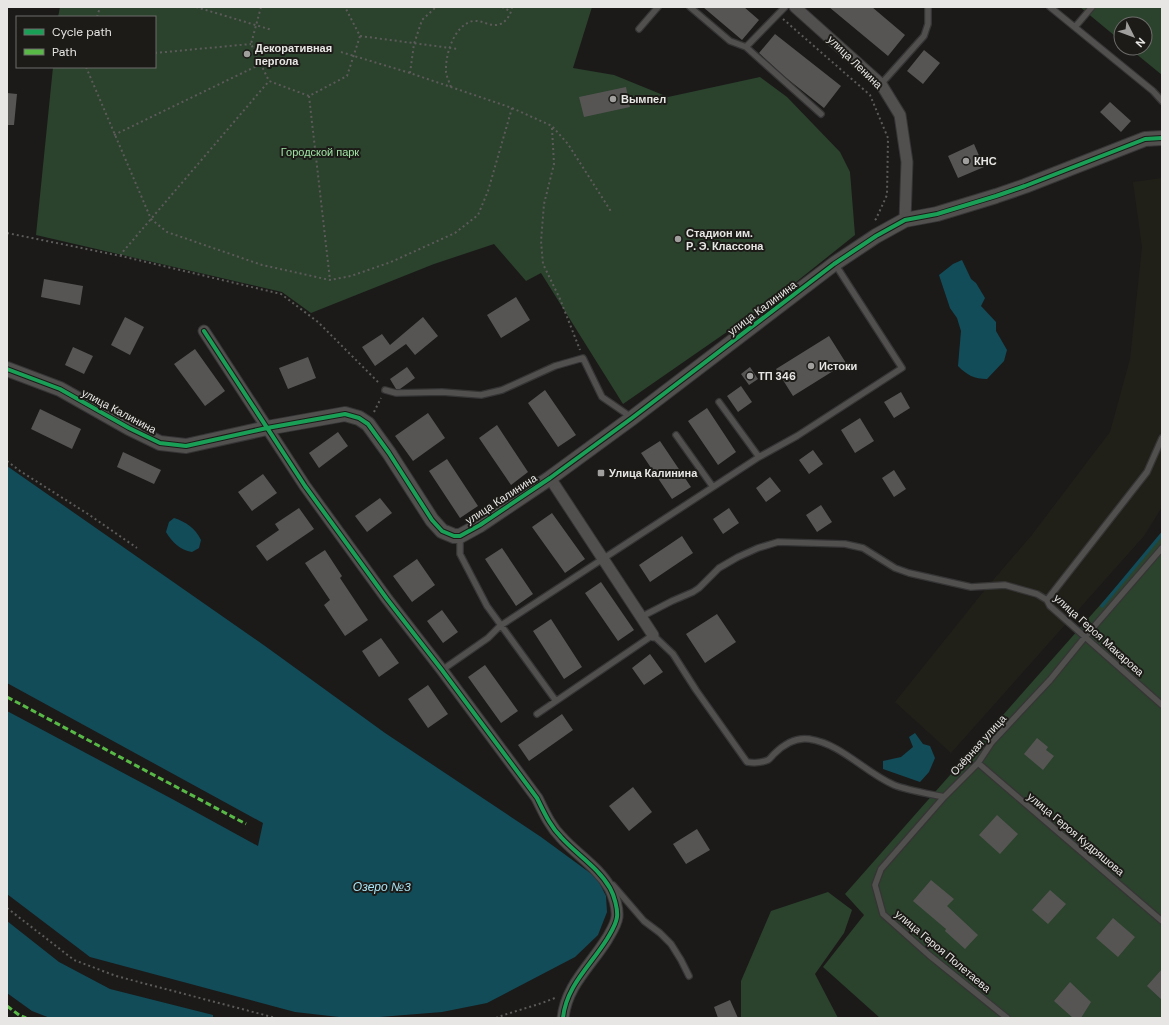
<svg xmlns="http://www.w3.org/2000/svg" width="1169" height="1025" viewBox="0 0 1169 1025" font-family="'DM Sans',sans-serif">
	<rect width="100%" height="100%" fill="#1b1a19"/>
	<!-- built -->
	<path fill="#212018" d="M1162,178V507L1144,536L951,753L895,702L988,586L1031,536L1110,432L1130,359L1142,247L1133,182Z"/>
	<!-- green -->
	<path fill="#2b422d" d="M60,7H592L573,68L614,75L668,97L760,77L787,97L840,152L850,172L855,235L776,298L623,404L541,273L526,281L494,244L434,264L311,313L282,292L36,235L53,67H155V17H58Z
		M1080,7H1162V75L1129,48H1145V24H1121V41Z
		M1162,535V1018H880L823,967L864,915L845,894Z
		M828,892L852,910L844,933L815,974L838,1018H741V981L771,911Z"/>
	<!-- water -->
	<path fill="#124c59" d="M962,260L971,279L976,283L985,298L981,306L996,322V331L1007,350L1004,361L987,379C974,379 967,375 958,366L961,331L957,318L950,308L939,275L953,264Z
		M7,466L265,646L385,733L541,837L597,878L606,896L607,912L598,935L575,957L487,1003L442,1012L367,1018H348L295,1012L90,957L7,894V711L174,800L258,846L263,823L7,683Z
		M174,518C186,522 195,528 201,540L199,548L192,552C180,550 172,542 166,532L169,522Z
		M915,733L923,744L930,746L935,758L929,772L920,782L883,769V761L901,757L913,747L909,737Z
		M7,921L59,962L110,989L213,1015V1018H50L32,1011L7,993Z"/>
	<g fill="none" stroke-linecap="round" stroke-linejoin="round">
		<!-- stream -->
		<path stroke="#124c59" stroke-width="3.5" d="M1102,606L1162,534"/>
	</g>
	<!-- building -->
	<path fill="#565554" d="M703,7H744L759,20L742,40Z
		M829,7H872L905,35L888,56Z
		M775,34L841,86L824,108L785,77L759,53Z
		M924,50L940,63L923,84L907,71Z
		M626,87L630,107L584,117L579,97Z
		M7,93L17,94L14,125H7Z
		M1110,102L1131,121L1121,132L1100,112Z
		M974,144L984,167L958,178L948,156Z
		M44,279L83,286L80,305L41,297Z
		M516,297L530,320L501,338L487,315Z
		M125,317L144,327L130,355L111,345Z
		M423,317L438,336L415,355L406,344L375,366L362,347L382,334L390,345Z
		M829,336L846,363L793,396L776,369Z
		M73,347L93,356L84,374L65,365Z
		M195,349L225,391L205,406L174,364Z
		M308,357L316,378L288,389L279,368Z
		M407,367L415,378L400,389H396L390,379Z
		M750,367L758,379L749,385L741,374Z
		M741,386L752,402L738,412L727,396Z
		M545,390L576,435L558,447L528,403Z
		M901,392L910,408L894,418L884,402Z
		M707,408L736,452L718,465L688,421Z
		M40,409L81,429L72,449L31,429Z
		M428,413L445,438L413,461L395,436Z
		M860,418L874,441L855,453L841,430Z
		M497,425L528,472L511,485L479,438Z
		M338,432L348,446L319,468L309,453Z
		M660,441L691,487L672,499L641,453Z
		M813,450L823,464L809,474L799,460Z
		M123,452L161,470L154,484L117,467Z
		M447,459L478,506L460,518L429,471Z
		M894,470L906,489L894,497L882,478Z
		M263,474L277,493L252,511L238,492Z
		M770,477L781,491L766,502L756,488Z
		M380,498L392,513L367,532L355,516Z
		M821,505L832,522L817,532L806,515Z
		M299,508L314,529L267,561L256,546L279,530L275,524Z
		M729,508L739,523L723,534L713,519Z
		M552,513L585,559L565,573L532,527Z
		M682,536L693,553L650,582L639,565Z
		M502,548L533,594L516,606L485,559Z
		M325,550L342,576L340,578L368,620L345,636L324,605L330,600L305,563Z
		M417,559L435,585L412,602L393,576Z
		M601,582L634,630L618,641L585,593Z
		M442,610L458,632L443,643L427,621Z
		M717,614L736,642L705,663L686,634Z
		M551,619L582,667L564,679L533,631Z
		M381,638L399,663L379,677L362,651Z
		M650,654L663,672L644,685L632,668Z
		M485,665L518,711L501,723L468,677Z
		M428,685L448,714L428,728L408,699Z
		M562,714L573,730L529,761L518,745Z
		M1037,738L1048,747L1046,750L1054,756L1043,770L1024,754Z
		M633,787L652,812L629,831L609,806Z
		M997,815L1018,834L1000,854L979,835Z
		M697,829L710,850L686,864L673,844Z
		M931,880L954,899L947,906L978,935L965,949L945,931L946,929L913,901Z
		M1050,890L1066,904L1048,924L1032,910Z
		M1113,918L1135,937L1118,957L1096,938Z
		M1162,969V1000L1147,986Z
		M1070,982L1091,1002L1081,1018H1073L1054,1001Z
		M730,1000L738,1018H718L714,1007Z"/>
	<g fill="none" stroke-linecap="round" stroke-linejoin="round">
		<!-- service casing -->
		<g stroke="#363535" stroke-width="8">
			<path id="service" d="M690,7L730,41L746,47
				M785,7L746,47L821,114
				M1050,7L1153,91L1162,101
				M1075,27L1092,7
				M639,29L658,7
				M881,84L924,36L928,24V7
				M385,390L396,393L442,392L481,395L502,390L555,366L583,358L602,397L631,417
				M719,402L759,457
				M676,435L713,487
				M460,537V554L487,606L556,701
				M1047,600L1147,472L1162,438
				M641,617L672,601L693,592L699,588L719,568L738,557L758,548L778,542L845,544L863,548L895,568L909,573L971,587L1005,585L1037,594L1047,600L1050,606L1162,705
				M442,670L488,638L500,626L759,457L797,436L902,368L835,264
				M537,714L653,635L673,654L696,690L747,762C753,763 761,763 768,760C770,759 772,756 774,754C784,744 795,737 809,739C842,744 864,772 894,785C906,790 930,794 944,797L978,763L992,742L1050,680L1085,637L1162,548
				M978,763L1162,921
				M944,797L881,869L875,885L883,914L929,955L1007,1018
				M613,885L644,921L660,933L671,944L681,960L689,976"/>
		</g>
		<!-- minor casing -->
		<g stroke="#363535" stroke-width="13">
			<path id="minor" d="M795,7L881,84L900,115L907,162L905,220
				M204,331L305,486L387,599L442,670L537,798C544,812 550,826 561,837C576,854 598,867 610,888C614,895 618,909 617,917C616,925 611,932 607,939C591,965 566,986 563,1018
				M550,478L653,635"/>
		</g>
		<!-- tertiary casing -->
		<g stroke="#363535" stroke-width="16">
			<path id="tertiary" d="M7,369L60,389L129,428L160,443L186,446L267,428L345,414L359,418L368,424L389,453L432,520L442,531L454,536H460L480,525L550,478L632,418L834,264L876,236L905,220L937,214L996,196L1025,186L1145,139L1162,138"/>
		</g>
		<!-- path -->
		<path stroke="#5c5b5a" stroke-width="2" stroke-dasharray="2 3" stroke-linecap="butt" d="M196,7L272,30
			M261,7L251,44L269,81L309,96L347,76L360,36L345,7
			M502,7L510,11
			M97,17L100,7
			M783,19L870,95L888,138L887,195L876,219L873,222
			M360,36L458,49
			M341,52L410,73L512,108L552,126L568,144L612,213
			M155,53L251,44
			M86,67L151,219L167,232L262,265L330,280L351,276L391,262L455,233L478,215L488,191L512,108
			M410,73L414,44L422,20L436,7
			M451,87C449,82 447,77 446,72C445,55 454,25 473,21C482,20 489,26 497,25C505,24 511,15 512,7
			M309,96L330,280
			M552,128L554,164L544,204L541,241L543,264L560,299L580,350
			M114,135L261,64
			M7,233L121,256L281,294L318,322L380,384
			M121,256V254L269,81
			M374,412L381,398
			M7,461L20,471L88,514L137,548
			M7,908L74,960L116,976L276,1018
			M496,1018C516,1010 537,1006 557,997"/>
		<!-- service -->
		<use href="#service" stroke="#51504f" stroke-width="5.5"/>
		<!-- minor -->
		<use href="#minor" stroke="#51504f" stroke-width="11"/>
		<!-- tertiary -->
		<use href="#tertiary" stroke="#51504f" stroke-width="14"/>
		<!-- quiet -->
		<path stroke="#58b947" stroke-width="3" stroke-dasharray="6 3" stroke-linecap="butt" d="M7,697L246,824
			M7,1006L19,1015L26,1018"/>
		<!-- cycleway casing -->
		<g stroke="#1c1b18" stroke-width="6">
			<path id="cycleway" d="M204,331L305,486L387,599L442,670L537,798C544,812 550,826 561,837C576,854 598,867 610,888C614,895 618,909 617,917C616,925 611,932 607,939C591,965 566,986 563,1018
				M7,369L60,389L129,428L160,443L186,446L267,428L345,414L359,418L368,424L389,453L432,520L442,531L454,536H460L480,525L550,478L632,418L834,264L876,236L905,220L937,214L996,196L1025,186L1145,139L1162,138"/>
		</g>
		<!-- cycleway -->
		<use href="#cycleway" stroke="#1a9f57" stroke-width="4"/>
	</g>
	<!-- markers -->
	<g fill="#a09f9d" stroke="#1c1b18" stroke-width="1.5">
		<circle cx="247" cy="54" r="4"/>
		<circle cx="613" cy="99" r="4"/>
		<circle cx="966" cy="161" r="4"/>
		<circle cx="678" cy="239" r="4"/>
		<circle cx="811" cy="366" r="4"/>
		<circle cx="750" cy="376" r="4"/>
		<rect x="597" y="469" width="8" height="8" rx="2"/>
	</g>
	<g text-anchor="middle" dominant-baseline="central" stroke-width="4" stroke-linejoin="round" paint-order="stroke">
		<!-- poi labels -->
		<g font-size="11" font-weight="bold" fill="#e7e6e4" stroke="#1c1b18" text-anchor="start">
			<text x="255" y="48">Декоративная<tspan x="255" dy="13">пергола</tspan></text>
			<text x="621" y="99">Вымпел</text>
			<text x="974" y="161">КНС</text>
			<text x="686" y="233">Стадион им.<tspan x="686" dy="13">Р. Э. Классона</tspan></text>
			<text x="819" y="366">Истоки</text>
			<text x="758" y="376">ТП 346</text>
			<text x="609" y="473">Улица Калинина</text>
		</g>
		<!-- street labels -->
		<g font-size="11" fill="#e7e6e4" stroke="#1c1b18">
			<text transform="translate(855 62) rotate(44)">улица Ленина</text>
			<text transform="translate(762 308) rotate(-37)">улица Калинина</text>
			<text transform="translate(119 411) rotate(28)">улица Калинина</text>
			<text transform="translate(501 499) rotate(-33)">улица Калинина</text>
			<text transform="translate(1099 635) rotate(42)">улица Героя Макарова</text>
			<text transform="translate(978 745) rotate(-48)">Озёрная улица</text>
			<text transform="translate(1076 834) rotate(40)">улица Героя Кудряшова</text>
			<text transform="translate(943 951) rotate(40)">улица Героя Полетаева</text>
		</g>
		<!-- park labels -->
		<g font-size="11" fill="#9fe4a4" stroke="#1c1b18">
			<text x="320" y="152">Городской парк</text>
		</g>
		<!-- water labels -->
		<g font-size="12" font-style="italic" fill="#a8e6f7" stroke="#1c1b18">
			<text x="382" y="887">Озеро №3</text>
		</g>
	</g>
	<!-- border -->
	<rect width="1169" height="1025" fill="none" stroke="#e7e6e4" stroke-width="16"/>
	<!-- legend -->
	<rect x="16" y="16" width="140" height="52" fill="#1c1b18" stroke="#6d6c6a"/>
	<rect x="24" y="29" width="20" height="6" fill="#1a9f57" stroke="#6d6c6a"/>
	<text x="52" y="36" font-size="12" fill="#e7e6e4">Cycle path</text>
	<rect x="24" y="49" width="20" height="6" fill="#58b947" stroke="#6d6c6a"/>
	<text x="52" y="56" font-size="12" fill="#e7e6e4">Path</text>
	<!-- north arrow -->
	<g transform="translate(1133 36) rotate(132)"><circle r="19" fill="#1c1b18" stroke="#6d6c6a"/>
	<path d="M0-3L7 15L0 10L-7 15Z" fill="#a09f9d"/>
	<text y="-6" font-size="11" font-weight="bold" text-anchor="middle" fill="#e7e6e4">N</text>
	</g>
</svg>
